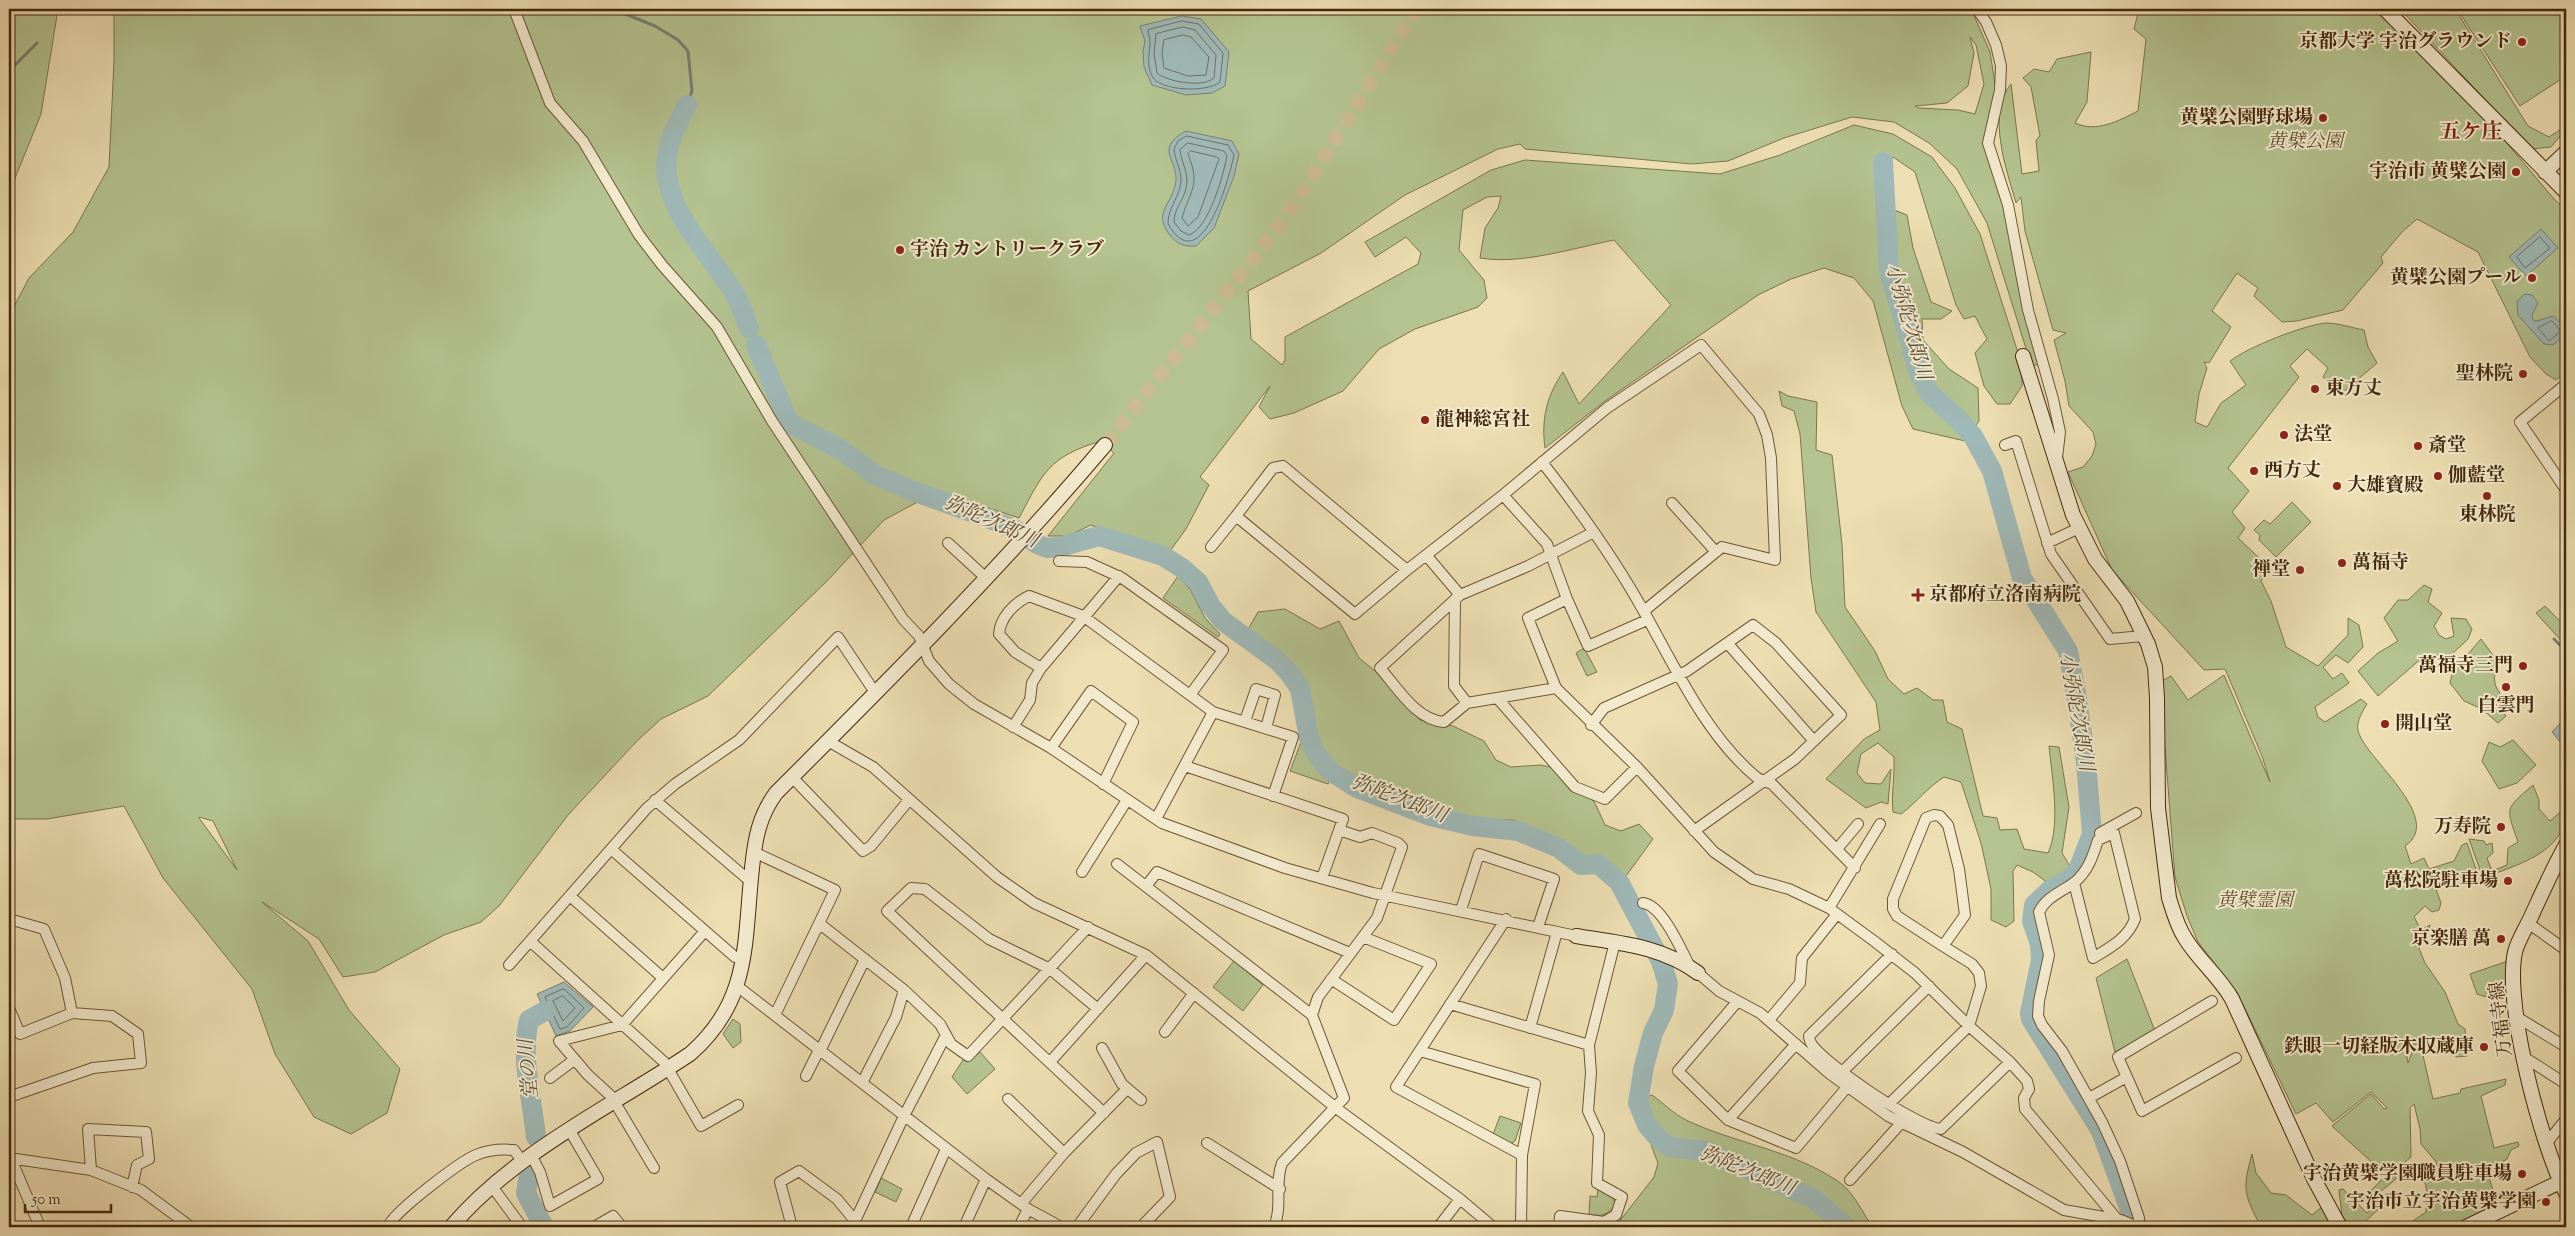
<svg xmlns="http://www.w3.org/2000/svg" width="2575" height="1236" viewBox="0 0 2575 1236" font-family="'Sorts Mill Goudy','Noto Serif JP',serif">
	<rect width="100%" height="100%" fill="#eddfb3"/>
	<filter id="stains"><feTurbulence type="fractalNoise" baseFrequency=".004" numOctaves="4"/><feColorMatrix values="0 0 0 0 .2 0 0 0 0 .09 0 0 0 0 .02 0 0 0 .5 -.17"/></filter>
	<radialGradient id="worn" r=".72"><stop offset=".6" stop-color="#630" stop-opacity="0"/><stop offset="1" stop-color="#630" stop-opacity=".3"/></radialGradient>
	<!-- green -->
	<path fill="#b4c390" stroke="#7c764e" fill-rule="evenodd" d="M9,9H58L41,114L9,193Z
		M114,9H1971L1990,52L1996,90L1987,127L2040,362L2032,368L1987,223L1957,169L1929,143L1894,122L1852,117L1784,138L1728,161L1692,164L1525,149L1520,144L1498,149L1405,195L1321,253L1248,291L1251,339L1282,365L1285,360V337L1418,264L1421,253L1406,237L1375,257L1365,242L1491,170L1525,160L1720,174L1780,155L1854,125L1893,134L1932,157L1955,188L1980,234L2022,365V386L2010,404H1997L1984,386L1975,353L1987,339L1975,316L1964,319L1956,305L1915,172L1893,157L1881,175V205L1907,215L1913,248L1931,302L1952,311L1941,319H1922L1923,340L1949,369L1978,388L1979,421L1965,441L1913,429L1902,406L1873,301L1854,278L1824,268L1791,279L1758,295L1605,401L1545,448C1541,419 1547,395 1563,372L1579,404L1671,305L1614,240C1574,248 1521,265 1480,258L1485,228L1498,208L1501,196L1487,197L1463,210L1459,250L1484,280L1487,298L1478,307L1415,329L1379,349L1343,391L1294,413L1270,419L1259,407L1270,386L1200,477L1209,485L1186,529L1170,551L1122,537L1091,525L1068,536H1048L1114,453L1101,441C1048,457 1043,473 1019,518L938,491L884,520L827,581L708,696L661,719L637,741L568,815L499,906L481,922L444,935L375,972L343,977L319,939L262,902L308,941L349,1010L400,1069L387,1113L351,1134L314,1117L275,1054L252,989L163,878L124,806L47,819H9V316L29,278L73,232L109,167L114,61ZM1970,37L1976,45L1984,84L1975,114L1958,110L1919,108L1915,106L1947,103L1968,86L1974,53ZM199,817L213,821L237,870L199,818Z
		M2139,9H2380L2490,123L2554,199L2566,210V371L2556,380L2546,374L2530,357L2478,252L2417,219L2402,232L2381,257L2383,263L2343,310L2297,321L2282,322L2254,296L2258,288L2237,273L2212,311L2231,327L2209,363L2204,362L2207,368L2199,394L2195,422L2207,427L2221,403L2246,385L2230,361C2248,347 2304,325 2326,323C2338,323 2353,328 2364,330L2368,347L2377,363L2341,394L2323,377L2328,368L2307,349L2290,366L2299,377L2228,468L2249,491L2232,512L2245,528L2238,538L2271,569L2261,581L2271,601L2286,647L2318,666L2348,635V618L2359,625L2363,647L2348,663L2336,655L2323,667L2333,679L2342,673L2349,683L2315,707L2318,717L2325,722L2361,699L2367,704C2361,714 2354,725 2360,736C2372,763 2444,820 2405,846L2411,864L2424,858L2429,869L2454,861L2462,845L2467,843L2477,872L2453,887L2445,883L2436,889L2441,903L2439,910L2432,912L2425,906L2414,917L2421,930L2430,925L2427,934L2416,941L2425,963L2445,992L2458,1024L2465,1029L2467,1056L2456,1057L2450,1040L2405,1046L2408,1063L2412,1052L2422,1051L2433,1099L2460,1093L2461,1089L2506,1079L2505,1085L2481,1096L2494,1148L2518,1142L2519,1146L2511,1150L2507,1159L2487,1171L2498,1206L2451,1227H2404L2426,1212L2427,1192L2424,1178L2432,1171L2437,1163L2421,1144L2420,1129L2414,1104L2410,1108L2411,1157L2394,1171L2396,1179L2365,1204L2362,1200L2386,1175L2332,1126L2371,1094L2384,1109L2387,1108L2371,1092L2333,1122L2316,1103L2296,1114L2237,992L2198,942L2187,916L2175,877L2160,682L2171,676L2188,700L2224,675L2270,782L2262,756L2225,669L2204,670L2112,570L2068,472L2083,467L2092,456L2096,444L2093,432L2069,406L2065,381L2054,340L2066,333L2053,330L2025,231L2021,197L2016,203C2007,171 1986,114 2011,84L2022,174L2039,171L2036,140L2040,136L2031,87L2023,78L2034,69L2049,72L2057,59L2091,52L2087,102L2075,123C2097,133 2118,121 2138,111L2146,39L2134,29Z
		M2400,9H2455L2528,126L2549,137L2566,126V129L2551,147L2532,149Z
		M2457,9H2566V76L2520,106Z
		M1779,391L1788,396L1817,402L1816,450L1832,455L1842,544L1845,607L1875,651L1888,679L1904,694L1917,688L1933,700H1943L1947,722L1962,729L1983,816L1997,818L2000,830L2017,829L2024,849L2048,853C2061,825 2052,777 2049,746L2059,747L2069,807L2062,853L2071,868L2048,883L2033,872L2017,865L2013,871L2014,921L2006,927L1991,920V889L1981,843L1961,782L1944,777C1928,787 1917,802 1901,814L1893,812C1891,793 1895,776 1894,757L1878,743L1861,754L1857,773L1865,783L1881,784L1891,769L1888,804L1881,802L1866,808L1826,779L1864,739L1880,730L1876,702L1816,612L1811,578L1800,434L1794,411L1782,406Z
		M2292,502L2311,522L2276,557L2259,540L2260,535L2254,530L2264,520L2270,524Z
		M1178,576L1190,589L1205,618L1220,634L1218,637L1163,598Z
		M2424,585L2432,589L2428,602L2442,613L2434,626L2439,635L2446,639L2454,636L2451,618L2466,619L2472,629L2468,639L2449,657L2436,655L2429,660L2423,657L2378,696L2358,671L2378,653L2398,641L2384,618L2398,600H2408Z
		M2545,606L2564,625L2566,624V646L2536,613Z
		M1285,609L1320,629L1339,621L1359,658L1380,675L1420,720L1453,726L1484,741L1496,760L1511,767L1541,765L1560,769L1595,803L1605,825L1621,831L1639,824L1653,839L1626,876L1603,859H1583L1551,838L1513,820H1471L1400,798L1358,781L1327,758L1311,728L1307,691L1286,663L1247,631L1258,612Z
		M2481,639L2498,662C2494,673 2492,684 2500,693L2493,701L2506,716L2498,723L2482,709L2464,701L2450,683L2454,666L2468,654Z
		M1584,648L1597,672L1587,676L1576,653Z
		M1303,737L1323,770L1331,777L1328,784L1290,771Z
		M2513,740L2536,765L2517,783L2499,789L2482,761L2489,742L2500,747Z
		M2533,785L2539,800V809L2550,821L2564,809L2566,810C2566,853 2516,865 2483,878L2469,839L2484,841L2486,845L2492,843L2493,853L2487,858L2492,871L2507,865L2508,848L2518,842C2506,807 2504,810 2533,785Z
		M2127,959L2155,1031L2115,1052L2096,978Z
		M1234,961L1263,985L1243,1011L1213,987Z
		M2508,961V995L2489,998L2477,994L2470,974Z
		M733,1019L740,1024L741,1042L733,1048L723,1034Z
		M980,1052L995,1069L967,1094L952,1077L963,1060H970Z
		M1652,1095C1663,1103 1674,1114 1686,1120C1734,1143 1791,1150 1836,1180C1851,1189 1860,1207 1869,1222L1867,1227H1615L1654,1177L1658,1163C1650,1144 1642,1118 1646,1097Z
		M1500,1116L1521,1123L1515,1141L1508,1145L1492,1137Z
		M2252,1154L2256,1173L2271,1193L2286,1195L2312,1215L2322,1207L2334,1227H2261C2244,1194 2242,1190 2252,1154Z
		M881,1178L902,1189L896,1202L875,1192Z
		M1598,1188L1612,1196L1616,1204C1607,1215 1603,1217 1589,1214L1590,1196L1597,1197Z
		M2343,1189L2367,1213L2386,1196L2389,1199L2366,1221L2369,1227H2352L2342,1216L2339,1190Z"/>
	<!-- water -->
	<path fill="#9fb9b8" stroke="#7b7f73" d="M1182,16L1201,19L1229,52L1225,86L1212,93L1186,95L1152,85L1144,67L1143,51L1145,41L1140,26Z
		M1186,131L1232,141L1239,154L1234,176L1214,228L1196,246C1185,247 1177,244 1170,235C1153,214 1170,206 1175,186C1182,161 1151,150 1186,131Z
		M2541,229L2558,248L2526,276L2509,257Z
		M2525,294L2532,295L2538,303L2532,315L2533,320L2537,321L2553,316L2565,327V334L2553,345L2544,344L2518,315L2517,301Z
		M2566,717V749L2552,732Z
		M564,982L593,1007L570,1031L556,1036L537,994Z"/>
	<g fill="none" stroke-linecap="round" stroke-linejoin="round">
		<!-- shore -->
		<path stroke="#727062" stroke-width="1" d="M1182,21L1199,24L1223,53L1220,82C1207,93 1159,91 1152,76C1146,63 1150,53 1150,41C1150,38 1148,34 1148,30Z
			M1183,27L1195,30L1216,55L1214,78C1203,88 1168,82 1157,73L1154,53L1156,34Z
			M1183,35L1191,37L1209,57L1206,75L1188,76L1164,68L1162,53L1164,40Z
			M1187,136L1228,145L1234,155C1229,179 1201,281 1168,224C1168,209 1177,200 1180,187C1184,173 1175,162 1174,149L1178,141Z
			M1188,143L1224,151L1227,156C1223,176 1209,228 1189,235L1181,231L1174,222C1174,208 1184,200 1186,188C1190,174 1181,163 1180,150Z
			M1191,151L1217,157L1219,159L1198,217L1188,226L1182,218C1190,190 1201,186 1188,154Z
			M2540,237L2550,248L2525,268L2517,257Z
			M2552,321L2561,331L2549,341L2538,328Z
			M564,989L584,1008L567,1027L560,1029L545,997Z
			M563,996L575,1008L563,1021L553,1001Z"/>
		<!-- stream -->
		<path stroke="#7b7f73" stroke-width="3" d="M613,9L655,26L678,40L688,51L692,91L687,105
			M9,71L37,43
			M2554,639L2566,651"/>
		<!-- river -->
		<path stroke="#9fb9b8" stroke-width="20" d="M687,105C680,119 671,134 668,150C656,204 709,251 734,293C741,304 744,316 749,328
			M1883,162L1889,271L1919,373L1930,394L1959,420L1973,436L1992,471L2022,578L2068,651L2076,693L2086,762L2092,834L2078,870L2071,878L2051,889L2034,905L2032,921L2040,944L2041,960L2030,1013L2031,1019L2101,1131L2131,1213L2132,1227
			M756,345L789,423L840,449L875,475L921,494L988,518L1016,530L1037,544L1047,548L1059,547L1099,536L1163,556L1182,568L1198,582L1210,605L1223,621L1278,661L1290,674L1300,689L1309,738L1317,755L1330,771L1357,788L1430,816L1473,826L1518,831L1559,848L1581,865L1598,864L1619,882L1661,961L1668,984L1664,1010L1653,1033L1644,1066L1638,1103L1647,1125L1658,1138L1670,1147L1706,1151L1814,1199L1846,1227
			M536,1137C532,1098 520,1058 529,1020L545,1011
			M529,1174L526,1193L544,1227"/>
		<!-- secondary-tunnel -->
		<path stroke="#cbba92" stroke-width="14" stroke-dasharray="14 7" stroke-linecap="butt" d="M1105,445L1276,230L1312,177L1416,9"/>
		<!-- street casing -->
		<g stroke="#6e5636" stroke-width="12">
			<path id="street" d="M514,9L550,103L583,141L639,235L662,265L717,327L772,421L903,619L919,636L929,661L949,684L974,704L1051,748L1162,823L1285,868L1373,893L1576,936
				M1977,9L1986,22L1996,45L2001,66L2000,90L1988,143L2008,205L2028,310L2053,399L2060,432L2057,458
				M2566,384L2520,422L2566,490
				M2005,445L2016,441L2051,554L2110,639L2143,636
				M1542,462C1578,508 1614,558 1643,610C1674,665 1705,734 1755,776C1759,780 1767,782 1772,784L1855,868
				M1283,466L1407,570L1355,614L1236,516L1273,468Z
				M1503,495L1547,544L1567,599L1588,646L1647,620
				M1672,503L1716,552
				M948,543L987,579
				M2047,543L2079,528
				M1211,547L1236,516
				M1426,555L1460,595
				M1059,561L1087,562L1122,578L1223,650L1190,695
				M1407,570L1503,495L1607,408L1701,345L1759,414L1767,435L1771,458L1775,560L1722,547L1644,611
				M1455,599L1454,686L1467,703
				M1567,599L1528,618L1556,688L1637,767L1714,852L1753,879L1789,889L1829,908L1874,941L1915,973L1969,1026L2010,1062L2027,1081L2029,1089L2024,1098L2025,1109L2117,1219
				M1728,644L1814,741
				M1041,668L1015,652L999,634C1000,618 1014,603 1029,596L1083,616L1213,712L1293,737L1273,796
				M1556,688L1467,703L1444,722C1416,720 1397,687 1380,668L1460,595L1528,566L1594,532
				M1498,699L1575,787L1605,799L1637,767
				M1245,721L1256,689L1275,695L1266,728
				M1591,725L1604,708L1687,671L1753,625L1776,643L1841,715L1795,759L1694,831
				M1013,727L1030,700L1032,683L1041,668L1119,576
				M828,741L873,767L997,877L1034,903L1146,955L1336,1108L1460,1199L1493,1227
				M1051,748L1091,691L1133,722L1103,784
				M1185,766L1343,819L1322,878
				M792,777L863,851L871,846L909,800
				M655,800L751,882
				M1934,815L1940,816L1948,825L1959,869L1965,915L1943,946L1897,916L1893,909V899L1926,818Z
				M1156,819L1213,712
				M2100,833L2136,813
				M611,849L735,957L743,959
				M1837,849L1858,824
				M754,852L835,890L775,1015
				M1117,864L1312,1015
				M1082,872L1127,800
				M2074,883L2093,958C2111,947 2127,939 2135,919L2114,833L2098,840C2093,856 2088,871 2075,882C2062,892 2047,896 2039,912L2049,955L2039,1001L2038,1016L2042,1025L2062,1051L2102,1122L2120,1161L2139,1218V1227
				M1147,885L1157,872L1350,953
				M570,896L663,978
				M1643,903C1662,905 1681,949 1689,965
				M1829,908L1880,824
				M1461,910L1479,854L1554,879L1538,927
				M9,919L44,929L65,978L72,1013
				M1506,919L1396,1087L1522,1155
				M2528,923L2566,950
				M820,924L904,990L940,1024L951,1044L968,1056L1088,927
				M530,941L664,1062L701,1126L738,1105
				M1892,954L1809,1036C1809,1037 1810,1042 1811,1043C1822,1063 1919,1128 1941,1129L2010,1062
				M509,965L647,808L675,784L739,740L838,637L876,694
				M1698,973L1719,991L1760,1013L1830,1074L1888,1116L1963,1152L2064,1210L2121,1220L2138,1227
				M1331,979L1394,1020L1431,964L1363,937
				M737,986L986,1179L1028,1209L1061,1227
				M2212,1001L2118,1057L2142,1111L2236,1058
				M1737,1002L1678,1071L1728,1120L1796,1148L1847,1087
				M1450,1004L1589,1045
				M9,1008L20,1034L72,1013L112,1016L138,1034L141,1063L93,1068L9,1097
				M1098,1009L1050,969L989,939L925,889L911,888L887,911L1104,1113
				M2517,1017L2566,1047
				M1769,1020L1800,983L1802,958L1837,914
				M1530,1028L1557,932
				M1165,1032L1194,993
				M1102,1048L1122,1084L1141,1100
				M820,1051L865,959
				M1420,1051L1535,1084L1522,1155L1521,1227
				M2524,1057L2566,1084
				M1050,1062L1146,955
				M1843,1071L1929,986
				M806,1076L819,1050
				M550,1078L574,1060
				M862,1083L896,1017L904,990
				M2089,1098L2125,1078
				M1008,1099L1064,1153
				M1889,1104L1969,1026L1981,986L1979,973L1972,964L1943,946
				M1728,1120L1796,1044
				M1207,1143L1280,1189
				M2546,1144L2566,1119
				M9,1154L40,1227
				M531,1155L540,1172L550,1206L598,1179L570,1131
				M9,1158L91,1170L141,1190L191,1227
				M654,1168L611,1096L588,1075L559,1041L622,1025L705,931
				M91,1170L88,1129L146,1132L149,1159L137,1165L132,1187
				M1850,1180L1901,1123
				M491,1185L522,1227
				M1021,1204L1064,1153L1127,1089
				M855,1221L904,1116L946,1035
				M388,1227C392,1213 461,1161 476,1155C488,1150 502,1149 514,1150L522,1161
				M594,1227L613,1216L622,1227
				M792,1227L780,1182L799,1171L837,1199L860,1227
				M911,1227L946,1149
				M964,1227L986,1179
				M1019,1227L1028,1209
				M1077,1227L1116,1174L1136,1153L1157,1142L1170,1197L1141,1227
				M1274,1227C1283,1206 1274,1184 1282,1163L1344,1098L1312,1015L1318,997L1377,918L1402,847L1398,843L1372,833L1360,837L1339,830
				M1435,1227L1440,1225L1460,1199
				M1559,1227L1560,1216L1604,1222L1616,1215L1622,1197L1597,1183L1599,1135L1588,1111L1591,1073L1589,1045L1615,942"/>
		</g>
		<!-- secondary casing -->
		<g stroke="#44280c" stroke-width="16">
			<path id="secondary" d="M2385,9L2566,192
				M2545,172L2566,152
				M2023,356L2073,515L2095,559L2127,601L2148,644L2155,667L2157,698L2158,808L2169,898C2173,911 2177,926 2185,938C2198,960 2219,976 2232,999L2314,1179L2340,1227
				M2566,845C2553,868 2542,893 2531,917C2526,928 2518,940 2515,952C2504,1004 2541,1145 2566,1193
				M1576,936C1619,943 1662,946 1698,973
				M451,1227C515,1152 609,1108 690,1054C751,1001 744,942 752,868C755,839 759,816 776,793C890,679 1001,568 1105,445
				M2466,1227L2560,1182"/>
		</g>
		<!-- street -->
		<use href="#street" stroke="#f3eace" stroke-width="10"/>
		<!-- secondary -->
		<use href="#secondary" stroke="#f3eace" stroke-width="14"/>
	</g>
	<!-- markers -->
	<g fill="#8f2418" stroke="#f3eace" stroke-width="2">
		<circle cx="2522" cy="42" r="5"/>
		<circle cx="2323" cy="118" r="5"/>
		<circle cx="2516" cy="172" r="5"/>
		<circle cx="900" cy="250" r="5"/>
		<circle cx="2532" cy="278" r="5"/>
		<circle cx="2523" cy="374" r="5"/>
		<circle cx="2315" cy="389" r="5"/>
		<circle cx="1425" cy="420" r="5"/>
		<circle cx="2284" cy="435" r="5"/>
		<circle cx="2418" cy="446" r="5"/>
		<circle cx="2254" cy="471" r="5"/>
		<circle cx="2438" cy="476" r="5"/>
		<circle cx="2337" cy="486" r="5"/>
		<circle cx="2487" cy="496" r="5"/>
		<circle cx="2342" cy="563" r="5"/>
		<circle cx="2300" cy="570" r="5"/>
		<path d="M1915.5 587.5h5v5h5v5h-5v5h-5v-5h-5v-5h5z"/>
		<circle cx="2523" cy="666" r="5"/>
		<circle cx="2506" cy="687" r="5"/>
		<circle cx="2385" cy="724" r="5"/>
		<circle cx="2501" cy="827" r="5"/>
		<circle cx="2508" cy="881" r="5"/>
		<circle cx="2501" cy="939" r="5"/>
		<circle cx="2484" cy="1047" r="5"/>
		<circle cx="2522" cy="1174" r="5"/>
		<circle cx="2546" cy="1202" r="5"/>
	</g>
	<g text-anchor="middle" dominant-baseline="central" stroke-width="4" stroke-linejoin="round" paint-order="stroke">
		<!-- poi labels -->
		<g font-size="19" font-weight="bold" fill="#44280c" stroke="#f3eace" text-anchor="end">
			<text x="2512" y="42">京都大学 宇治グラウンド</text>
			<text x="2313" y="118">黄檗公園野球場</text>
			<text x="2506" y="172">宇治市 黄檗公園</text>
			<text x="910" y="250" text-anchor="start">宇治 カントリークラブ</text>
			<text x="2522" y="278">黄檗公園プール</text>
			<text x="2513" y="374">聖林院</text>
			<text x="2325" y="389" text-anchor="start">東方丈</text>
			<text x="1435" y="420" text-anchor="start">龍神総宮社</text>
			<text x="2294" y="435" text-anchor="start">法堂</text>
			<text x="2428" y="446" text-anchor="start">斎堂</text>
			<text x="2264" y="471" text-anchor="start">西方丈</text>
			<text x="2448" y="476" text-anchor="start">伽藍堂</text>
			<text x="2347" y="486" text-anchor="start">大雄寶殿</text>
			<text x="2487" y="515" text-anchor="middle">東林院</text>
			<text x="2352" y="563" text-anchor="start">萬福寺</text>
			<text x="2290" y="570">禅堂</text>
			<text x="1929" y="595" text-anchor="start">京都府立洛南病院</text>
			<text x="2513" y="666">萬福寺三門</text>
			<text x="2506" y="706" text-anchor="middle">白雲門</text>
			<text x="2395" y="724" text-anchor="start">開山堂</text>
			<text x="2491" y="827">万寿院</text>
			<text x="2498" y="881">萬松院駐車場</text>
			<text x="2491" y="939">京楽膳 萬</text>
			<text x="2474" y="1047">鉄眼一切経版木収蔵庫</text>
			<text x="2512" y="1174">宇治黄檗学園職員駐車場</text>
			<text x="2536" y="1202">宇治市立宇治黄檗学園</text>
		</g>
		<!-- park labels -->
		<g font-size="19" font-style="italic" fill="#604f2d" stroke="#f3eace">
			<text x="2305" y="142">黄檗公園</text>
			<text x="2255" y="901">黄檗霊園</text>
		</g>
		<!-- street labels -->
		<g font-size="19" fill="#44280c" stroke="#f3eace">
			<text transform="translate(2502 1019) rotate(-97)">万福寺線</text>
		</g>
		<!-- water labels -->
		<g font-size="20" font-style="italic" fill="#5b4c37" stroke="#f3eace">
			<text transform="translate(1907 322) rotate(74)">小弥陀次郎川</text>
			<text transform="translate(991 523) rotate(24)">弥陀次郎川</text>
			<text transform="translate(2075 712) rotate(80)">小弥陀次郎川</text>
			<text transform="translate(1399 800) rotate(21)">弥陀次郎川</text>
			<text transform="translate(530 1069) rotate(-95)">堂の川</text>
			<text transform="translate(1747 1172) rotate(22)">弥陀次郎川</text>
		</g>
		<!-- quarter labels -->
		<g font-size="21" font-weight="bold" fill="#7a1f14" stroke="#f3eace">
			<text x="2471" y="133">五ケ庄</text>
		</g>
	</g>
	<!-- margin -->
	<rect width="2575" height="1236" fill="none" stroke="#eddfb3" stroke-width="30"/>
	<rect x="10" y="10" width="2555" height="1216" fill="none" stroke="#44280c" stroke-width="2.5"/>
	<rect x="15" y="15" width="2545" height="1206" fill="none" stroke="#44280c"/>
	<!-- scale -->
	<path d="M25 1204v8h86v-8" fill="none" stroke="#44280c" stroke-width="2.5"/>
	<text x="32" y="1204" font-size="15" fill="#44280c" stroke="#f3eace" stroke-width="4" paint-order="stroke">50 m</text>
	<rect width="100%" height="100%" filter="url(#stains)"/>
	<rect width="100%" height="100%" fill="url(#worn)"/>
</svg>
